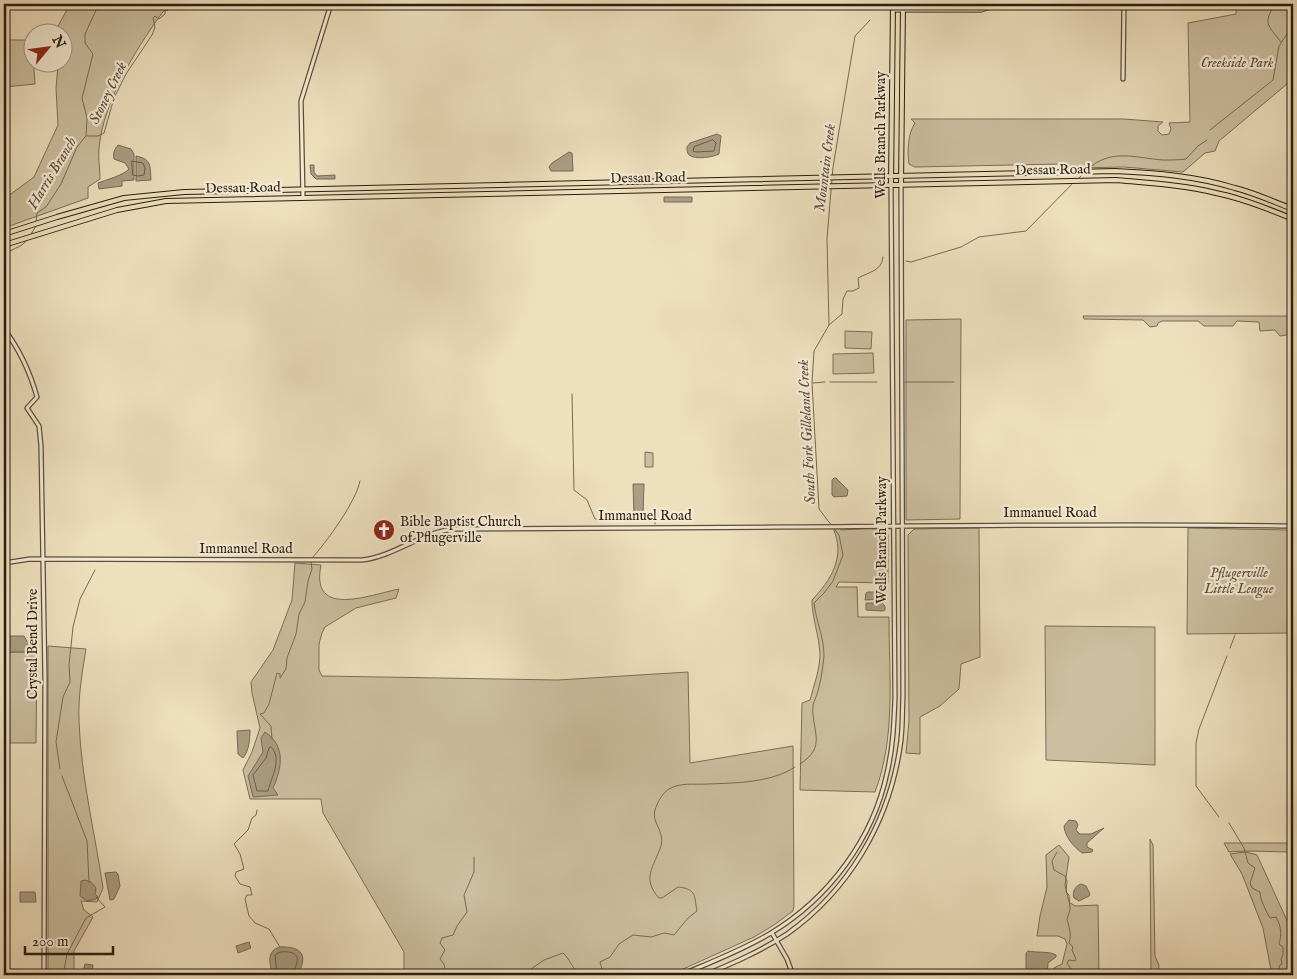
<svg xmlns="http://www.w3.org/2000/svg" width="1297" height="979" viewBox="0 0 1297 979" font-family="'IM FELL English',serif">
	<rect width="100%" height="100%" fill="#eedfbd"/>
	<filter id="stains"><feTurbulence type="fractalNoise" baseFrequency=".004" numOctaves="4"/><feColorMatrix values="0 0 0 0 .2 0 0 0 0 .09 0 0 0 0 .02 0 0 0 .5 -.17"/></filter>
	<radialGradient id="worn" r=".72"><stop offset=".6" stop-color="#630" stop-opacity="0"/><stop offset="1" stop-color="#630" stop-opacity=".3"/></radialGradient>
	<!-- green -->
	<path fill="#ccbea0" stroke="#7a6e58" d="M70,4H169C140,41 103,101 99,148C98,158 100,169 100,179L88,187V198L4,228V199L34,177L58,125L56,88L58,65L38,66V63L62,62V32H56V30Z
		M1236,4H1293V66L1287,84L1219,141L1215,151L1205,153L1183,172L1124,167L1073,168L1062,164L915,167L909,164C907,152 908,133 915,123L911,119H1124L1163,122L1158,126V131L1162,135L1169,134L1171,129L1169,123L1190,122L1188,23L1236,14Z
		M4,40H32L35,84L4,87Z
		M1083,316H1293V334L1280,336L1275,330L1260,331L1259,322L1237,321L1233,326H1204L1198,321H1162L1158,323L1157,326L1150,327L1143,320L1084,319Z
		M961,319L960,519L906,520V320Z
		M845,331L872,332L871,349L845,348Z
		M873,353L874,373L833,374V354Z
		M645,452L653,453V467H645Z
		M833,528H839L841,530L878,528L888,534V583L839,582L836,587H857L858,617H889C889,676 896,737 875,792L800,790L802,703L810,700C814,685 820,669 820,654C819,635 812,618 812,600C831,580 846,557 833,528Z
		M979,528L980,657L961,664L959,689L940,706L920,717V754L906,753L909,721L908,535L914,529Z
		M1188,528L1289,530L1292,633L1187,634Z
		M295,563L321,565C310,619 369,595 399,589L396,598L356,608L325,627L322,633L319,644V670L322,676L558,680L688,672L690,763L793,746L794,906L793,911L774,925L754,937L670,975H404V952L323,813L321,799H250L243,770L252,752L260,728L252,693L251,682L273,650L292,600Z
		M1045,626L1155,627V765L1046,760Z
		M48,646L86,649C82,673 78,697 79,721C81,778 95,833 103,888L97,902L81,901L84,910L93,917L74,951V975H48Z
		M4,652H37L36,743H4Z
		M1150,839L1153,845L1155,956L1159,965L1158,975H1151Z
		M1224,843H1293V852C1272,852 1250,850 1229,852Z
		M1059,845L1069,857L1065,885L1069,902L1075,906L1098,905L1099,975H1053L1054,968L1062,964L1067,944L1065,939L1058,936H1037L1040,916L1047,887L1046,855Z
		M1246,852L1257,855L1290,927L1292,952L1290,975H1272L1263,928L1242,874L1230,854Z
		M4,969L37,970V975H4Z"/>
	<!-- water -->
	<path fill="#ab9d83" stroke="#776a55" d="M717,134L721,136L719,154C714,157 695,160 689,155C687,153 687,150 687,147L690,143Z
		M118,145L131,149L134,154V180L122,181V186L99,189L98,183C106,180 124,175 129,169L125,163L114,159C113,153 114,150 118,145Z
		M569,152L572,153L573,171H551L549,167L552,163Z
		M136,156C152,159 150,166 151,180L136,181Z
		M310,165H314V172L317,176L335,175V179H316L311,174Z
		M664,197H692V202H664Z
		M834,478H836L848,490L847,496L834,497L832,495V480Z
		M633,484H644L643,516H634Z
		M868,592H884L886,599L865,600L866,593Z
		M866,603H882L885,606V610L883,611L866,610Z
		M4,636H24L28,643V652H4Z
		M250,730C250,739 249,751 243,758L238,754L237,731Z
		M265,732C286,746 282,768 273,788L278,795L253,797L248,776L263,752L261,738Z
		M1069,820L1076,821L1078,825L1076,830L1080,834H1091L1104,828L1087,843V847L1093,850L1092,852L1082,853C1073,846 1065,837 1064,826Z
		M116,872L118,874L120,886L114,899L110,900L105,873Z
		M85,880L91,882L96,888L95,894L98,897L96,899L87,901L80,896L81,881Z
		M1081,884L1086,886L1090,894L1089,896L1079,901L1074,898C1072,892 1075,886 1081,884Z
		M20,892H35L36,902H20Z
		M249,942L251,948L238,953L236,946Z
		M280,947C302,946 309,956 297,975H273L272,973C269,961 267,951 280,947Z
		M1028,951C1037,953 1050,951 1056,955V957L1048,963L1047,975H1026V953Z
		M85,964L93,965L91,975H82Z"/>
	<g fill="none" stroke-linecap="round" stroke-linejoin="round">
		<!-- shore -->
		<path stroke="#6a5d4a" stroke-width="1" d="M713,140L716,143L714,151L696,152L693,151L694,147Z
			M132,161L143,163L145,168L144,175L138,176L133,175Z
			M271,747C283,758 271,778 268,791H257L253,775L266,758L269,748Z
			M277,975L275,955C279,952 283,951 288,952C304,954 295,965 293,975"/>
		<!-- stream -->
		<path stroke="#776a55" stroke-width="1" d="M1275,4C1263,24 1267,24 1281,42
			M1210,130L1273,80L1279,46L1293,25
			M87,136H98L104,133L114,98L126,74L152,35L155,27L153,18L155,16L159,19L165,14V11L168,10L172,4
			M1088,169C1111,148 1135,158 1163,160C1171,160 1179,160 1186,159L1198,146L1207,140
			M1077,180L1083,174
			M36,222L37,213L46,207L61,184L77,147L86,136L87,118L82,98L93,54L85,43V34L99,4
			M30,236L36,226
			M4,254L22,245L28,239
			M906,261L911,262L961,247L979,237L1026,231L1074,182
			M829,325L827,239L833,167L855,36L870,20
			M830,382H877
			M905,382H954
			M813,383L825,382
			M572,394L574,490L587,500L595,519L619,520
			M635,520L645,519L655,521V524
			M312,558C326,543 357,500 360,481
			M1230,648L1235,635
			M272,739L271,726L260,714L264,713L269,704L277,673L280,674V678L286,669L287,658L296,634L299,614L305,602L308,581L312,569L311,562
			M800,764C828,746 811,731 813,705C814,701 817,695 818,691C821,680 823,667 824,656C824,637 816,621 814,603L824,593L833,581L843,555L839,535L819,509L812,383L814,351L829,325L842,314L843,299L847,291H853L859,288L858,278C869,272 882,271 883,257
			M60,769L56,742L63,697L70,682L69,665L73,627L80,599L95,570
			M62,776L87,841L89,882
			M257,810L256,815L252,818L248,830L234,844L240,854L244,869L236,872L235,876L240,884L250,887L252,895H247L245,899L249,916L255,923L269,929L280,947
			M1219,817L1196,786V743L1199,729L1227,656
			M1229,823L1244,848L1248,863L1255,868L1250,883L1252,888L1260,892C1260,900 1266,911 1270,918L1276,917C1281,926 1282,934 1279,944L1283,947V955L1281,959L1282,964L1279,966L1281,973L1279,975
			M1057,852L1052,861L1054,870L1065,876L1067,881L1066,892L1069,895L1070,910L1067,919C1069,928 1072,934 1069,943L1073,947L1072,950L1076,959L1075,961L1069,960L1067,963L1071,969L1070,975
			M63,975L67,954L86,918L105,907L96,897
			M441,975C447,968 445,965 440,959L445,950L440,943L442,938L453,935L457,926L467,912L464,895L474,872V857
			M532,975L531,969L544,960L563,953C570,959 571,967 578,972L587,970L594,973L602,969L600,962L610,957L619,944L633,935L651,937L664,933L674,935L688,918L697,911C694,896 697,889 678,887L662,898H659C641,878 654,867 661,846C665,831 651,822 655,810C657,803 663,792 669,789C681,782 694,785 707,784C735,783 771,783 795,767"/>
		<!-- minor casing -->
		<g stroke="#5a4e3c" stroke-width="5.5">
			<path id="minor" d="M893,10H981L999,4
				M1123,79L1124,4
				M303,197L301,101L331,4
				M4,329C20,350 30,372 37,397L27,408L39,426L41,446L45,680L44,975
				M4,563L30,559L362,560C396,556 422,531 456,529C566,528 675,528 784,527C954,526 1124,523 1293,526
				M772,933L787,959L793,975
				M681,975C711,962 743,950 771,933C829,898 873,839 887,773C893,748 894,723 895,697L891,185
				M705,975C733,963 761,951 787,934C849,890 889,822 900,747C903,730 902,714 903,697L901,185"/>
		</g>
		<!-- major casing -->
		<g stroke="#281d11" stroke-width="6">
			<path id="major" d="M891,185L893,4
				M901,185L903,4
				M4,234L57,217L124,198L184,192L1115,171C1156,173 1196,176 1235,188C1255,193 1274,202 1293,209
				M4,245L117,210L166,201L1116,180C1149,183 1183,185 1216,193C1242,198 1269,209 1293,219"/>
		</g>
		<!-- minor -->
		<use href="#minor" stroke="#f4ead4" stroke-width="3"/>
		<!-- major -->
		<use href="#major" stroke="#eedfbd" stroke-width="4"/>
	</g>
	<!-- icons -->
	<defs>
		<g id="church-disc" transform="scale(1.125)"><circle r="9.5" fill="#8f2418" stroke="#f4ead4"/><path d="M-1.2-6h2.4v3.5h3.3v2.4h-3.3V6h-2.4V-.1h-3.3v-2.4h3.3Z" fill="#fff"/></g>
	</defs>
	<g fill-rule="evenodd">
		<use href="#church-disc" x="384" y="530"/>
	</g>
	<g text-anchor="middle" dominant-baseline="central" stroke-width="4.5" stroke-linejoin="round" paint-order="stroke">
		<!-- park labels -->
		<g font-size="14" font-style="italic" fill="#594d3c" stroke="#f4ead4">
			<text x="1237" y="63">Creekside Park</text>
			<text x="1239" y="573">Pflugerville<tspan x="1239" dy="16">Little League</tspan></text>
		</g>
		<!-- street labels -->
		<g font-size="14" fill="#281d11" stroke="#f4ead4">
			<text transform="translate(881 135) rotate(-90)">Wells Branch Parkway</text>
			<text transform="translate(1053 170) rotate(-1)">Dessau Road</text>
			<text transform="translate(648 178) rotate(-1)">Dessau Road</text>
			<text transform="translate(243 188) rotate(-1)">Dessau Road</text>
			<text x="1050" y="513">Immanuel Road</text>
			<text x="645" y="516">Immanuel Road</text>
			<text transform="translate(882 540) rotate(-90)">Wells Branch Parkway</text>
			<text x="246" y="549">Immanuel Road</text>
			<text transform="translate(33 644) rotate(-90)">Crystal Bend Drive</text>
		</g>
		<!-- poi labels -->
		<g font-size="14" fill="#281d11" stroke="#f4ead4" text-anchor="start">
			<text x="400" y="522">Bible Baptist Church<tspan x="400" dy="16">of Pflugerville</tspan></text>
		</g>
		<!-- water labels -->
		<g font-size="15" font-style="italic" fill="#5c503f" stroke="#f4ead4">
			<text transform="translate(108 93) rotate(-64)">Stoney Creek</text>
			<text transform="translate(825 168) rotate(-83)">Mountain Creek</text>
			<text transform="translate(52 173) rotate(-59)">Harris Branch</text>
			<text transform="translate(807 432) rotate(-93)">South Fork Gilleland Creek</text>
		</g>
	</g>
	<!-- margin -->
	<rect width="1297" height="979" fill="none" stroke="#eedfbd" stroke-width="20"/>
	<rect x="5" y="5" width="1287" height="969" fill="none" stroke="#281d11" stroke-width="2.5"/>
	<rect x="10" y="10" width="1277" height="959" fill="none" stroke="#281d11"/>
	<!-- north arrow -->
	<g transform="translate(48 48) rotate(61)"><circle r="24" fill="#f4ead4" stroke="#a29886"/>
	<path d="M0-4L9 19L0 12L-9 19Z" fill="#8f2418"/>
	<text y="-8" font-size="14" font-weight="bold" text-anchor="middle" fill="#281d11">N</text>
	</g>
	<!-- scale -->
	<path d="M25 946v8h88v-8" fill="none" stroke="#281d11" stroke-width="2.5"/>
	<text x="32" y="946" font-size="15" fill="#281d11" stroke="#f4ead4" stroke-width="4" paint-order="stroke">200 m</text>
	<rect width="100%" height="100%" filter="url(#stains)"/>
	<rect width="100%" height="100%" fill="url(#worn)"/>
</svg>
